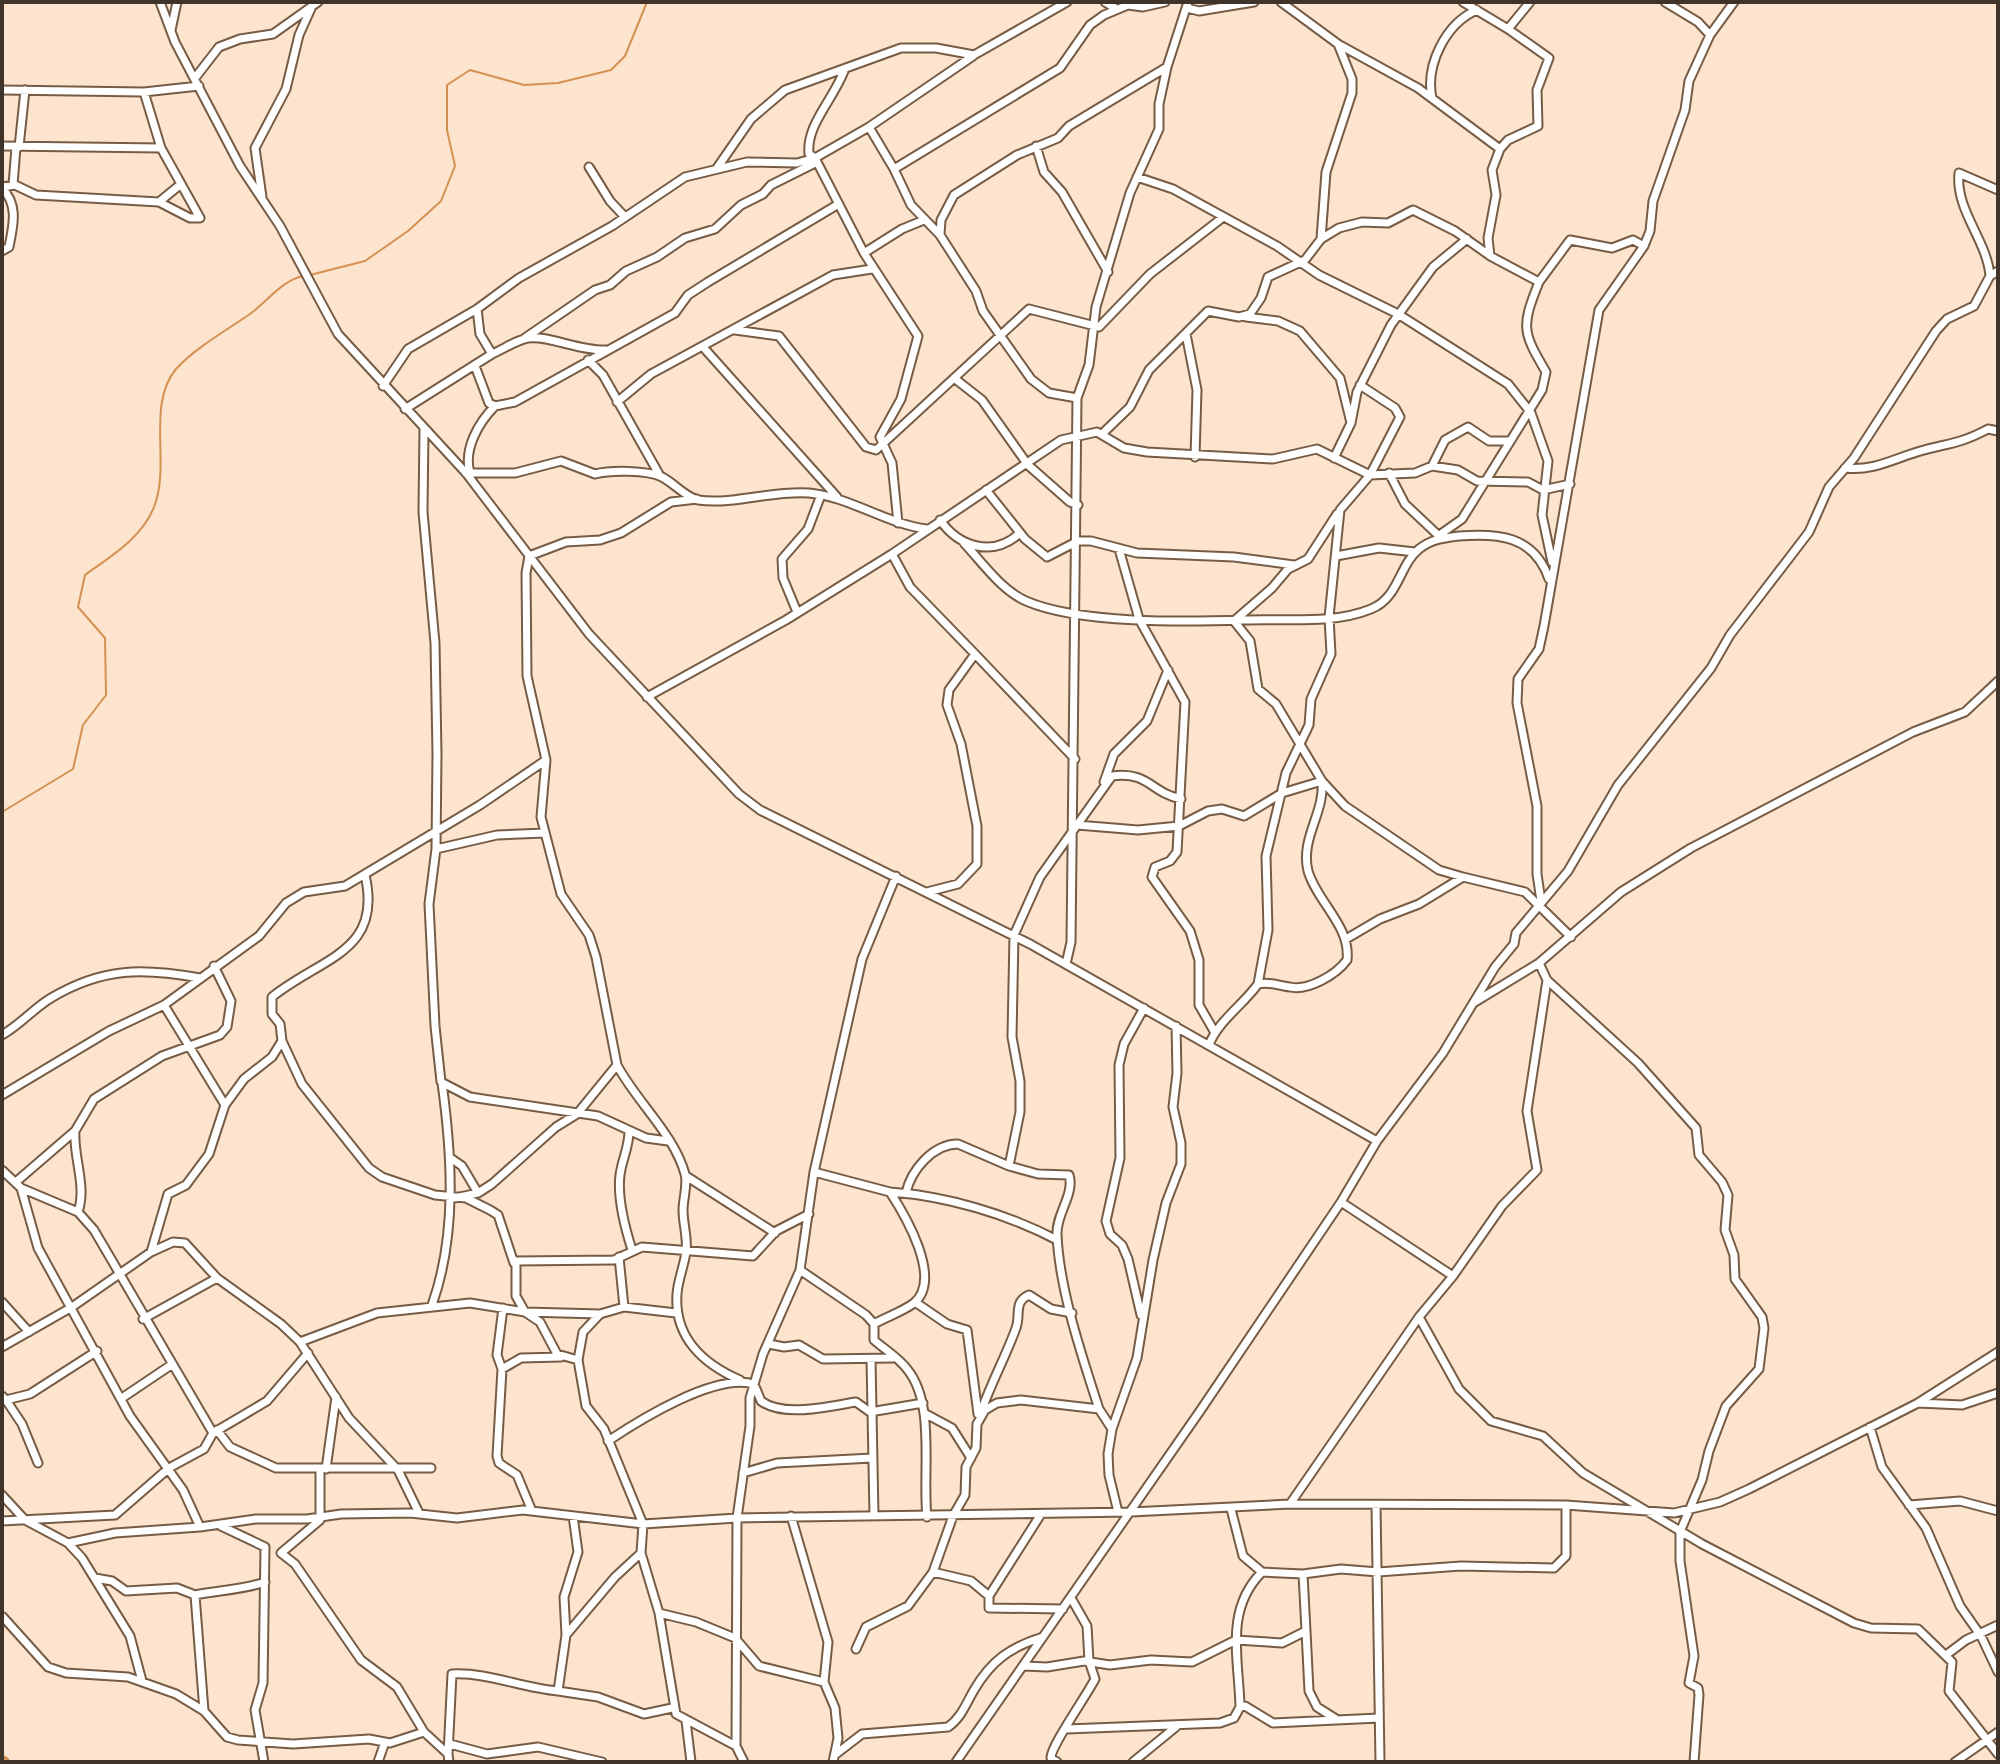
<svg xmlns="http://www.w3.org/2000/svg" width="2000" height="1764" viewBox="0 0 2000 1764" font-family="'Open Sans',sans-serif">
	<rect width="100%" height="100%" fill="#fde4cf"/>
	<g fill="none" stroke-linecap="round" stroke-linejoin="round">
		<!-- stream -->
		<path stroke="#d59152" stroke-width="2" d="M310,275L365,261L408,231L441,201L455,166L447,130V85L470,70L524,85L558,83L611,70L625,56L647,2
			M2,812L73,769L83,725L106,695L105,638L78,607L85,575C111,556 142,538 154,507C171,465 146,405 176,369C195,348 227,330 250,314C267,302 283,279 304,276"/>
		<!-- river -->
		<path stroke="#d59152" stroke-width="12" d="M2,1761L4,1762"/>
		<!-- minor casing -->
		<g stroke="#775c45" stroke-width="11">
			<path id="minor" d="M160,2L175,42L240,166L280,226L338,334L466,473L589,634L739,794L760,810L1030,944L1377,1141
				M1105,2L1115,8
				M1281,2L1338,44L1352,79V93L1326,172L1321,239
				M1463,2L1508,29
				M1665,2L1698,22L1710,35
				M1187,8L1199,11L1254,2
				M171,30L177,2
				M1338,44L1418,88L1500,149L1492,170L1496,195L1488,238L1490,256L1539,282C1521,327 1522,331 1546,372L1542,390L1462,519L1438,536
				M844,71C833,100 806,125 809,154L815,158L864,253L902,229L924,220
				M195,78L219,47L240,39L273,34L318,2
				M2,90L144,92L199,86
				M144,92L161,148L200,218H190L159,202
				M1432,98C1425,65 1446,23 1477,10
				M869,127L973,56
				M2,146L161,148
				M1036,146L1044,172L1062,192L1108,272
				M19,147L25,90
				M1500,149L1508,140L1538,126L1537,90L1549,58L1508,29L1530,2
				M589,167L610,201L625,217
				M717,168L751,119L785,90L901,48H936L974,55L1067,2
				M894,169L911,205L940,235L976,291L983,311L1031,379L1049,393L1077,398
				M1137,177L1173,189L1277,246L1319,275L1398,314L1508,384L1531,413L1548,461L1542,515L1552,562
				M13,185L16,147
				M2,187L15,185L36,195L159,202L181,184
				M2,188C19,205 13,226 9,247L2,251
				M262,197L255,148L286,89L299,35L313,4
				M940,235L941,220L954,195L1017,155L1058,138L1069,126L1167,67
				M864,253L918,336L901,399L880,437L892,463L898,523
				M1990,276C1987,240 1955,210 1959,173L1998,190
				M1539,282L1570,240L1612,248L1633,240L1644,246
				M1246,317L1278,321L1300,331L1340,378L1351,423
				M735,330L779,336L866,447L876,450L1029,309L1099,327L1150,274L1222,218
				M1186,334L1197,390L1195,457
				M525,338L595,290L610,285L626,271L657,257L685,238L715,229L741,205L763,194L771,185L817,162
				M703,347L837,497
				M492,354C504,349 516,340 528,338C548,335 579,351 606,350
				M588,360L603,375L660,476
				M475,366L489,403L495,406L515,402L675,313L688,295L708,282L837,205
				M954,378L982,400L1028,465L1070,502L1078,505
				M383,386L408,349L477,309L519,278L612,226L685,177L747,162L797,163L815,158L869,127L894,169L1060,68L1090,25L1104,15L1128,5L1143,7L1165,2
				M617,402L651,374L833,275L872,269
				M405,409L492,354L480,334L477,309
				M424,429L423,512L435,643L437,754L436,849L429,904L435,1026L441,1082L470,1097L598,1116L646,1138L668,1141
				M1102,434L1130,407L1149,370L1208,311L1239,317L1250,314L1261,298L1268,277L1305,260L1321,239L1339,228L1362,222L1388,223L1413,210L1455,231L1489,255
				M1334,458L1351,423L1357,392L1391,325L1433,267L1467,239
				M1432,466L1445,440L1468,427L1489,441H1510
				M1845,468C1873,471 1891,460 1917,452C1947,443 1958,445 1988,429L1998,431
				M466,473H515L561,461L595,474C610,470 647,470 662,477C674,483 685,497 698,500C735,505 773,490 809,493C851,497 886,524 927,529
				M470,473C463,449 479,422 495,406
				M1389,473L1405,504L1439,536
				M986,490L1025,539L1047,557L1078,541H1091L1137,553L1234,557L1294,565
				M1337,514L1308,559L1288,569L1272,588L1234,621L1250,641L1258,689L1276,704L1322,781L1345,806L1439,870L1463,877
				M940,520C959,547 993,558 1020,533
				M964,543C982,562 1001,590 1026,601C1079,624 1185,622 1244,620C1284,618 1332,625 1371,609C1399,598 1399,565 1419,549C1432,539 1443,538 1459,536C1497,533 1534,535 1549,579
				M1119,549L1139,619L1185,702L1177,852L1170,861L1155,867L1152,877L1190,931L1199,960V1005L1214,1031
				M1336,556L1379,548L1415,552
				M797,612L783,578L782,559L808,529L821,495
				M975,654L1075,759
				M647,697L786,620L892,554
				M1104,782L1114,754L1147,721L1168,670
				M1077,825L1138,830L1179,826L1208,811L1222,809L1244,816L1282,793L1322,781C1325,813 1300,838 1308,871C1317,902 1351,926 1347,960C1336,975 1308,991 1290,987C1278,986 1270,981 1258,984C1243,1005 1218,1021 1209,1045
				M436,849L497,835L545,833
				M927,892L958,884L977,864V826L961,744L947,705L949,690L975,654L910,587L892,554L1061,440L1097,432L1124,448L1147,452L1273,459L1317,449L1370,475L1415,473L1432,466L1458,470L1477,481L1528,482L1543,490L1570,484
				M1541,901L1537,874V806L1517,703L1518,679L1539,649L1544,626L1599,310L1644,246L1650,231L1653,201L1685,110L1689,81L1710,35L1734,2
				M1346,939L1380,919L1419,904L1463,877L1525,892L1571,937
				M1539,963L1547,980L1638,1063L1696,1128L1699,1155L1722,1182L1728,1195L1725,1230L1734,1255L1735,1279L1762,1317L1764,1328L1759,1369L1726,1406L1709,1451L1702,1480L1680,1532V1561L1694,1656L1689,1683L1698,1688L1699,1695L1694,1762
				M1066,964L1071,942L1077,398L1089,365L1096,307L1130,193L1159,129V104L1167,67L1188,2
				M1258,984L1268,930L1266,856L1286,773L1309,725L1311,699L1331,654L1329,617L1340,510L1370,475L1400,417L1395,408L1360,385
				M1475,1002L1539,963L1621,892L1691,848L1913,732L1965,712L1998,681
				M164,1005L225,1105
				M2,1035C20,1025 34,1008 51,998C103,967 143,968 200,978
				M282,1041L302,1084L369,1168L382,1177L435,1195L466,1198L490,1210L498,1215L514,1263
				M617,1065C636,1101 674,1134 685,1174C688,1184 683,1199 683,1210C683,1224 688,1239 686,1252C684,1266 678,1280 677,1294C674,1337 703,1364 740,1380
				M2,1095L109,1031L164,1005L259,936L286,903L304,892L345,886L480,805L546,760
				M75,1131C73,1157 87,1186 78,1212
				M629,1131C629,1148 622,1159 620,1175C617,1199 625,1228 632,1250
				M452,1159L462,1166L478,1193
				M2,1170L21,1188L38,1248L130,1416L183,1490L200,1527L256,1519H307L341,1514L410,1513L457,1518L523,1510L643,1524L737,1518L1131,1512L1290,1504L1566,1505L1674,1513L1720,1502L1749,1489L1918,1403L1962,1405L1998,1393
				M814,1172L890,1192C905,1215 943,1279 914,1303C902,1312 886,1317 874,1324
				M686,1176L775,1233
				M17,1181L75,1131L94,1099L162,1056L220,1035L227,1027L231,1001L214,966
				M21,1188L78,1212L94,1230L213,1433
				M890,1192C947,1196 1007,1214 1057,1240
				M906,1193C911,1170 933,1144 958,1144L1009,1166
				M455,1198L478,1193L492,1184L556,1127L577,1114L617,1065L596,957L589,935L561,894L541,817L546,760L527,676L526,573L529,556L566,542L600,540L621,533L671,502L697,499
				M151,1252L173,1242L185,1243L217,1278L281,1324L300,1342L349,1418L398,1470L419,1513
				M619,1257L624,1307
				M800,1270L866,1315L874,1324V1340C884,1349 899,1358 907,1369C936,1404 922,1472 927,1517
				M1453,1276L1502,1206L1537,1170L1527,1111L1547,980
				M2,1302L29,1332
				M915,1302L947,1324L967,1330L978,1414
				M432,1305C457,1235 452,1156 442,1083
				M503,1308L497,1355L502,1369L497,1456L499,1463L517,1475L532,1511
				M676,1313L624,1307L600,1314L583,1332L578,1360L586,1406L604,1429L643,1524L641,1553L659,1613L696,1622L735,1638L759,1666L824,1682
				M600,1314L525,1312L516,1296V1261L614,1260L642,1247L753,1256L776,1231L809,1214
				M1141,1315L1128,1259L1122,1245L1110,1234L1106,1221L1120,1158L1119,1065L1124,1044L1144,1008
				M1419,1317L1459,1389L1491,1421L1543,1436L1583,1473L1702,1544L1854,1623L1871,1628L1918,1629L1952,1662L1949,1691L1998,1754
				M143,1319L217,1278
				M300,1342L377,1313L470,1303L525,1312L540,1322L557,1354L578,1360
				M769,1344L784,1347L799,1345L823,1359L893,1358
				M2,1347L72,1307L151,1252L168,1194L186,1185L209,1154L225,1105L244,1079L272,1057L282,1041L280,1024L272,1014V997C322,957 383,952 365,875
				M871,1359L874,1516
				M502,1369L521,1358L561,1357
				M2,1396L6,1400L30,1394L97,1351
				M122,1398L171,1365
				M6,1400L22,1424L38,1463
				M1918,1403L1998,1352
				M1099,1409C1082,1356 1059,1289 1057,1234C1056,1214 1075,1194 1069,1175L1038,1174L1009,1166L1020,1112V1081L1012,1037L1014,935L1040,877L1112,776C1149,771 1151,793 1181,799
				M981,1412C991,1383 1006,1356 1016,1328C1021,1315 1013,1302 1029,1295L1051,1309L1072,1313
				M926,1414L952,1428L971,1458
				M1870,1427L1882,1467L1926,1528L1960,1606L1981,1636L1998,1672
				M217,1430L230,1447L276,1468H431
				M608,1441C641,1419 715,1373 754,1384L761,1401C784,1418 830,1406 856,1402L870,1412L923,1403
				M326,1469L336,1397
				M320,1470V1520L281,1553L295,1564L361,1660L397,1687L424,1732L448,1754L449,1762
				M743,1473L777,1463L872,1458
				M2,1495L25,1520L68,1543L82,1558L130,1636L142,1681
				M1290,1504L1419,1317L1453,1276L1341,1202
				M1376,1505L1380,1762
				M1909,1505L1960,1501L1998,1511
				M1231,1509L1243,1556L1262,1572C1224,1610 1239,1659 1240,1707
				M1118,1512L1109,1475L1108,1454L1112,1429L1137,1358L1153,1260L1166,1203L1181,1164V1143L1173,1107L1177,1073L1176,1026
				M1041,1514L989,1596V1608L1063,1609
				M791,1516L828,1642L824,1682L835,1708L838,1738L833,1762
				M2,1521L115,1515L169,1468L204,1449L213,1433L267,1401L308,1353
				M221,1526L265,1547L263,1683L255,1710L264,1762
				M68,1543L115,1533L200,1527
				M933,1572L971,1581L989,1596
				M1262,1572L1303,1574L1306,1631
				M1303,1574L1341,1569L1378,1572L1461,1566L1554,1568L1566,1556V1505
				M95,1578L112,1581L126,1591L177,1588L195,1595
				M659,1613L676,1714L736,1746L744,1762
				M3,1617L48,1667L66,1673L128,1677L176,1694L204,1711L227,1737L238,1740L293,1744L369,1739L390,1743L424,1732
				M566,1635L564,1597L578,1552L573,1516
				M856,1649L866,1627L908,1606L933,1572L953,1516L965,1495L966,1467L976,1448L977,1424L985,1410L997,1403L1021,1400L1099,1409L1112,1429
				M1946,1655L1966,1640L1998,1625
				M1024,1666L1047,1667L1084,1661L1110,1665L1151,1660L1192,1662L1236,1640L1282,1643L1306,1631L1309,1691L1317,1707L1336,1719
				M558,1691L598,1697L644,1714L672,1708
				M204,1711L195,1595C218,1590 243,1590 265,1582
				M686,1721L691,1762
				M1067,1729L1220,1723L1234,1718L1240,1707L1245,1706L1273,1723L1379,1718
				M450,1744L487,1754L538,1747L602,1762
				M736,1746L737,1518L750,1426V1398L763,1354L800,1270L814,1172L862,959L896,876
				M448,1754L452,1674C488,1672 521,1688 558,1691L566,1635L615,1577L641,1553
				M836,1754L862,1734L948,1727C961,1718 966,1704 974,1690C991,1661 1010,1647 1043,1637
				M378,1762L385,1742
				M956,1762L1200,1411L1341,1202L1377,1141L1443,1053L1495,967L1514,944L1516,933L1568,871L1618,785L1711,668L1730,635L1809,532L1829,487L1854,458L1936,331L1947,319L1974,306L1990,276L1998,271
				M1057,1762L1051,1758C1050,1747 1087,1695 1095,1679L1089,1661L1087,1626L1071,1598
				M1133,1762L1177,1726
				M1955,1762L1998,1732"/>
		</g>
		<!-- minor -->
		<use href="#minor" stroke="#fff" stroke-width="7"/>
	</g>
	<!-- border -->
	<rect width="2000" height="1764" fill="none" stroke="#40342a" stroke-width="8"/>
</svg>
